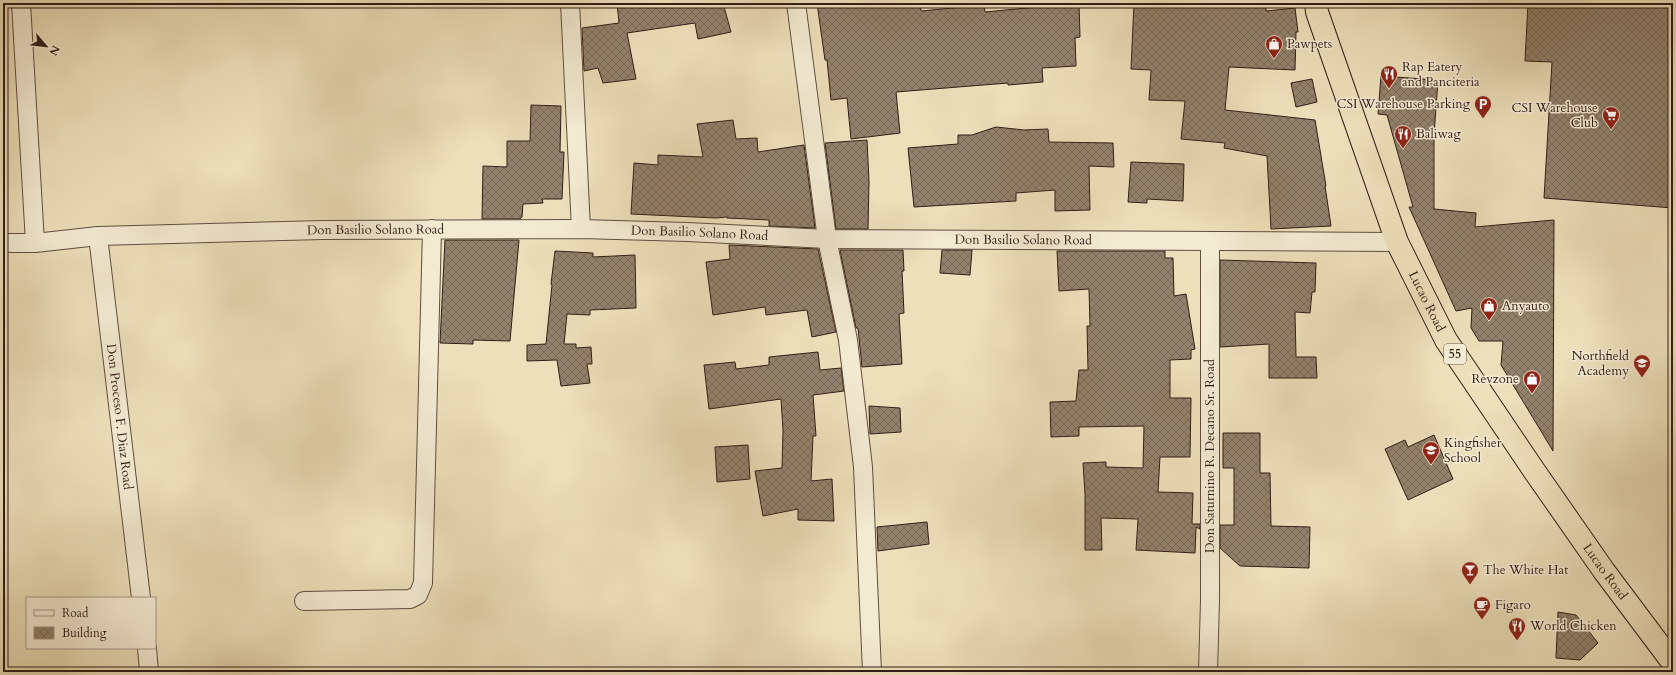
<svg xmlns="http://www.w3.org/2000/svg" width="1676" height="675" viewBox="0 0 1676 675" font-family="Cardo,serif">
	<defs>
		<pattern id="building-cross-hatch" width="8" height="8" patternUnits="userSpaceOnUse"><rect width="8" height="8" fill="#92826c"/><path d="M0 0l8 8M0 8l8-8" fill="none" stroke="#786a58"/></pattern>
	</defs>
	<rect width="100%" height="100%" fill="#ecdfba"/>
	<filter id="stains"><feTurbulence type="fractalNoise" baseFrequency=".005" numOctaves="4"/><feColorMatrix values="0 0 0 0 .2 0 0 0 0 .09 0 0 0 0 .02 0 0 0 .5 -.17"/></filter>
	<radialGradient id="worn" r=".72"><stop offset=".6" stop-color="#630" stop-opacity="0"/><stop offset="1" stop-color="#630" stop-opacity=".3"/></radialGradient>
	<!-- building -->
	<path fill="url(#building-cross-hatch)" stroke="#301e17" d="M617,3H723L731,32L698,39L695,23L627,33L636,79L603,83L598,68L584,71L582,28L619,23Z
		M817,3H920L921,11L984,5L985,12L1048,6V3H1079L1080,37L1075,38L1076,66L1042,68L1043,82L1008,85V83L896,92L900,133L851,139L847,98L831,100L827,60H825Z
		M1134,3H1266V11L1295,8L1298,32H1296L1295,70L1229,67L1225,110L1315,120L1326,186H1325L1331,226L1271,229L1267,156L1224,148L1225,143L1181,139L1185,101L1149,100L1151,70L1131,69Z
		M1528,3H1673V208L1544,198L1552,62L1525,61Z
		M1381,76L1438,80L1434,135V209L1476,213L1475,227L1554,220L1553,451L1501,365L1503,341H1479L1471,328L1472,308L1456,311L1409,207H1413L1387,115L1378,114Z
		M1312,79L1317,102L1296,107L1291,83Z
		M531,105L561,106L560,152H564L562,199H542L543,203L523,204L522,217L520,219H482L483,166L507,167V141H530Z
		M733,120L736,139L757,138L758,152L804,145L815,228L769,226V220L727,218V217L716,218L631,214L634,163L658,165V155L703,157L697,124Z
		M996,127L1024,130L1048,129L1049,142L1113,143L1114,167L1089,166L1090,210L1055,211V190L1016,193V201L914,207L908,148L958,144V135H972Z
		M867,140L869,181L868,229H836L825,143Z
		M1131,162L1184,164L1183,201L1147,199V203L1128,202Z
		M445,240H519L510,341L473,340V344L440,343Z
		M729,245L818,249L836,332L812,337L807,310L766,315L765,307L713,315L706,262L730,259Z
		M840,250H903L904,271H902L904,313L899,314L902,364L862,367L858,328H856Z
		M942,250H972L970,275L940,273Z
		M555,251L593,253V257L635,255L636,308L590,310V315L567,314L564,344H576V348L591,347L592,364H587L590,383L561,386L557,360L527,361V345L546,344L552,285L551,284Z
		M1057,251H1165V258H1173L1174,296L1186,294L1195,349L1191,350V359L1170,360V398H1191L1190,457H1160L1158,492L1193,493L1192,524H1200V529L1196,527L1195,553L1136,550L1138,519L1101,518L1102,550H1085V494L1083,463L1106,462V467L1143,468L1144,426L1079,427V436L1051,437L1050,402L1076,401L1079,370H1088L1087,326H1090L1089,289L1059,291Z
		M1220,260L1316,263L1315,292H1312L1310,313L1295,312L1296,357H1316L1317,378H1269V344L1220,347Z
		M818,352L820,370L841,368L844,391L813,395L816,436H813L811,481L832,479L834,521L798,520V509L763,516L755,471L782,468L783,430L781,399L709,409L704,365L735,362L736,369L769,365V357Z
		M869,406L900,408L901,432L870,434Z
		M1223,433H1260V473H1270L1271,526L1310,527L1309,568L1240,566L1220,548V525H1234V468H1223Z
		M1434,435L1453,479L1408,500L1385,449L1405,440L1408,447Z
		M748,445L750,479L717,482L715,447Z
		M927,522L929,544L878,551L877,527Z
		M1558,612L1576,615L1598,643L1580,660L1556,658Z"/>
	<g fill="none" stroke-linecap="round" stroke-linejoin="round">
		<!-- street casing -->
		<g stroke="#5f4e40" stroke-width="20">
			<g id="street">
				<path d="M21,3L35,243"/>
				<path d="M570,3L581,229"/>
				<path d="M796,3L827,239L848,340L863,467L872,672"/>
				<path id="s1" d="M98,236L141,598"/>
				<path id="s2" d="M3,243H35L98,236L323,230L581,229L687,232L827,239L1397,242"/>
				<path d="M304,601L410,599L418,595L423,583L432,229"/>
				<path d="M147,648L149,672"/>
				<path d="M1208,672L1210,600V241"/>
			</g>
		</g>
		<!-- highway casing -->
		<g stroke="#301e17" stroke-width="24">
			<g id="highway">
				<path id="s3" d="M1316,3L1317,12L1397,242L1446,340L1535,472L1604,571L1673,663"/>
			</g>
		</g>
		<!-- street -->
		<use href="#street" stroke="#f3ead2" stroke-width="18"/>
		<!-- highway -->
		<use href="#highway" stroke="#ecdfba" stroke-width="22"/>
	</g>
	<!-- icons -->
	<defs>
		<g id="shop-pin" transform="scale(0.9)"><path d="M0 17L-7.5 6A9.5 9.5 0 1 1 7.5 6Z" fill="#8f2418" stroke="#f3ead2"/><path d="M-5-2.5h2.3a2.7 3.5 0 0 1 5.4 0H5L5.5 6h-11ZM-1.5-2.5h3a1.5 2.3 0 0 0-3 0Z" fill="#fff"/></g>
		<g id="restaurant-pin" transform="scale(0.9)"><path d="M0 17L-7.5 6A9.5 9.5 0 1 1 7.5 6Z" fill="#8f2418" stroke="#f3ead2"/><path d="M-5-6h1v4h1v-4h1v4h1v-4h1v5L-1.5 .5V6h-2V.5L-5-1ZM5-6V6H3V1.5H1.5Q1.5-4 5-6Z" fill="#fff"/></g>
		<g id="parking-pin" transform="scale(0.9)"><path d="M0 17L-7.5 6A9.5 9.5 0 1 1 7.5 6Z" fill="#8f2418" stroke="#f3ead2"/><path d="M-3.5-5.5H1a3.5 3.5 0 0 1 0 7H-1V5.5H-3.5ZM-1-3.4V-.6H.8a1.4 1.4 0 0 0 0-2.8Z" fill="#fff"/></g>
		<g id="supermarket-pin" transform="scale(0.9)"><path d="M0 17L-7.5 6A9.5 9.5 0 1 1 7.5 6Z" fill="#8f2418" stroke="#f3ead2"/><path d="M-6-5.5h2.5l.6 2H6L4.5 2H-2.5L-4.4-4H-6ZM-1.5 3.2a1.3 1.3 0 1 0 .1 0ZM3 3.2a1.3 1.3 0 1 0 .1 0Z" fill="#fff"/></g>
		<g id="school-pin" transform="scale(0.9)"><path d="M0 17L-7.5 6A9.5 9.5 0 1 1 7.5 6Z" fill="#8f2418" stroke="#f3ead2"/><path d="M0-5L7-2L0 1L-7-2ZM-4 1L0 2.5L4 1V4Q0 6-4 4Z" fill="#fff"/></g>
		<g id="bar-pin" transform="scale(0.9)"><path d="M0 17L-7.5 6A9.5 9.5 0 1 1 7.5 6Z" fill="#8f2418" stroke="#f3ead2"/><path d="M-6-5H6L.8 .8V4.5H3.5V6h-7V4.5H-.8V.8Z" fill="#fff"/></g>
		<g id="cafe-pin" transform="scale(0.9)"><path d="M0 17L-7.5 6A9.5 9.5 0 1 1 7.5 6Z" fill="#8f2418" stroke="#f3ead2"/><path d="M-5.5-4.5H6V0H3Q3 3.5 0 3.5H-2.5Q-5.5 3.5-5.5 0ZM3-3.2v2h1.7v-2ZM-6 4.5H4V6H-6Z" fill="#fff"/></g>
	</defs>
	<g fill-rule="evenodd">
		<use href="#shop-pin" x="1274" y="44"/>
		<use href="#restaurant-pin" x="1389" y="74"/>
		<use href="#parking-pin" x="1483" y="104"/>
		<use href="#supermarket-pin" x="1611" y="115"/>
		<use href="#restaurant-pin" x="1403" y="134"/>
		<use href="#shop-pin" x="1489" y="306"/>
		<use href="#school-pin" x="1642" y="363"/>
		<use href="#shop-pin" x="1532" y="379"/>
		<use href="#school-pin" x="1431" y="450"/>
		<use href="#bar-pin" x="1470" y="570"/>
		<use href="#cafe-pin" x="1482" y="605"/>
		<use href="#restaurant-pin" x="1517" y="626"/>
	</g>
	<g text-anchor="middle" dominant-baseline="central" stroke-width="3" stroke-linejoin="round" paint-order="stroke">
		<!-- shield labels -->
		<rect fill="#f3ead2" stroke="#6a5b4f" stroke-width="1" x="1444" y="344" width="22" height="20" rx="3"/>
		<g font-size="12" font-weight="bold" fill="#301e17">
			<text x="1455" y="354">55</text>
		</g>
		<!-- poi labels -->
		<g font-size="13" fill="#301e17" stroke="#f3ead2" text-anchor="start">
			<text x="1287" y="44">Pawpets</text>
			<text x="1402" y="67">Rap Eatery<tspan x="1402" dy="15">and Panciteria</tspan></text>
			<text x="1470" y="104" text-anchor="end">CSI Warehouse Parking</text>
			<text x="1598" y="108" text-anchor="end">CSI Warehouse<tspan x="1598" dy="15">Club</tspan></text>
			<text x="1416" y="134">Baliwag</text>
			<text x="1502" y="306">Anyauto</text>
			<text x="1629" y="356" text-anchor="end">Northfield<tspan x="1629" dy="15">Academy</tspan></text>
			<text x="1519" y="379" text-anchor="end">Revzone</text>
			<text x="1444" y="443">Kingfisher<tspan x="1444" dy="15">School</tspan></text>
			<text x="1483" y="570">The White Hat</text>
			<text x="1495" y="605">Figaro</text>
			<text x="1530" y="626">World Chicken</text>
		</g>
		<!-- street labels -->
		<g font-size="13" fill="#301e17" stroke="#f3ead2">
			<text stroke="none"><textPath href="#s2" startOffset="373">Don Basilio Solano Road</textPath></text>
			<text stroke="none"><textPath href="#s2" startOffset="697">Don Basilio Solano Road</textPath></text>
			<text stroke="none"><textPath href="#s2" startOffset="1021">Don Basilio Solano Road</textPath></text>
			<text stroke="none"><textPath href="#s3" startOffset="319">Lucao Road</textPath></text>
			<text stroke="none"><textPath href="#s1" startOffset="182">Don Proceso F. Diaz Road</textPath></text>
			<text transform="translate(1210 456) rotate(-90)">Don Saturnino R. Decano Sr. Road</text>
			<text stroke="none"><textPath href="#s3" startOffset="643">Lucao Road</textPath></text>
		</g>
	</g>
	<!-- margin -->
	<rect width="1676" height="675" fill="none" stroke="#ecdfba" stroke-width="16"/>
	<rect x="4" y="4" width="1668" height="667" fill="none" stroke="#301e17" stroke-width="2"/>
	<rect x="8" y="8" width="1660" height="659" fill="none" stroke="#301e17"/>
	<!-- legend -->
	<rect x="26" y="597" width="130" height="52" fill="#f3ead2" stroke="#a59887"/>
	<rect x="34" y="610" width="20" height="6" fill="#f3ead2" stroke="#a59887"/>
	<text x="62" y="617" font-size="12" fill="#301e17">Road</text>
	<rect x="34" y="627" width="20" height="12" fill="url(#building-cross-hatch)" stroke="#a59887"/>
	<text x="62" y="637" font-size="12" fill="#301e17">Building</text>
	<!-- north arrow -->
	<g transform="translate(46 46) rotate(118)" stroke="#f3ead2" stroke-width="3" paint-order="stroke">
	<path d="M0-3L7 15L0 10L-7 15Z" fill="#301e17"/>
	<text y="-6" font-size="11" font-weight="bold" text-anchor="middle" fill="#301e17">N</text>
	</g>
	<rect width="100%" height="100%" filter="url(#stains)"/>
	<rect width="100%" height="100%" fill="url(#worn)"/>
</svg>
